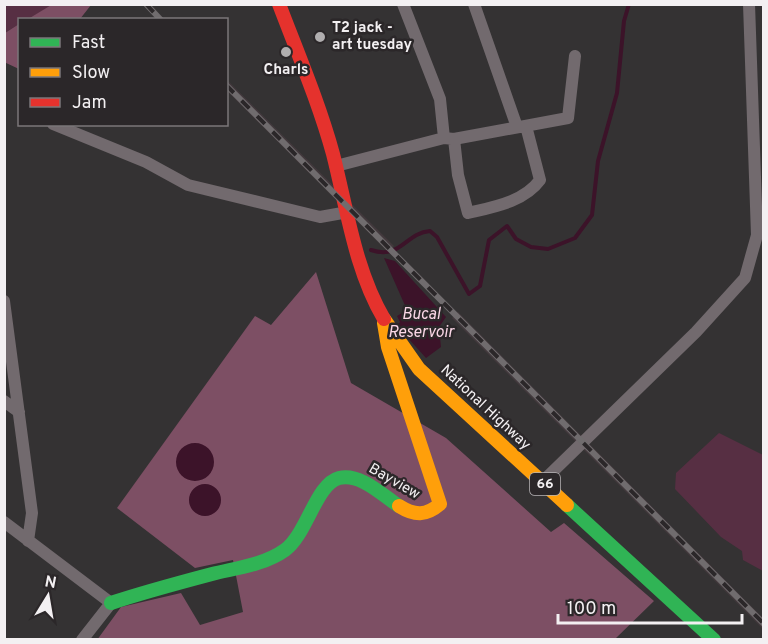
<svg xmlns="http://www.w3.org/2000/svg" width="768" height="644" viewBox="0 0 768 644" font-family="Overpass,sans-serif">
	<rect width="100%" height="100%" fill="#343233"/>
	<!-- built -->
	<path fill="#42393d" d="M226,79L394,246L388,252L227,91Z
		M458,312L763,618V629L452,318Z"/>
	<!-- green -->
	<path fill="#572f43" d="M5,5H53L28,19L20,20L19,24L5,33Z
		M719,433L763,455V571L743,560L742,551L721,537L675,489L676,473Z"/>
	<!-- forest -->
	<path fill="#7d4f64" d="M53,4H91V5L80,19H28Z
		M19,24V69L4,62L5,33Z
		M316,272L351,383L446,438L551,532L564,523L654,601L615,639L97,640L121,607L181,593L200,625L243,612L233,560L195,568L117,508L255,316L271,325Z"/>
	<!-- water -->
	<path fill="#3c1329" d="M384,258L395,261L446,317L439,327L441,347L426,358L397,326L400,322L397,316L407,310Z
		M176 462a19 19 0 1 1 38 0a19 19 0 1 1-38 0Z
		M189 500a16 16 0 1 1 32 0a16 16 0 1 1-32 0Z"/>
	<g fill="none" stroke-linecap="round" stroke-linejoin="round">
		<!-- stream -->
		<path stroke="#3c1329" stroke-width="4" d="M371,250C401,260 405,233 430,231L437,237L469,294L480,286L489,240L507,226L516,239L531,247L548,249L575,238L592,215L598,161L617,93L624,21L629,4"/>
		<!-- street -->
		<path stroke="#726a6e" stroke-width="12" d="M403,4L440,99L444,138
			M474,4L517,127
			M53,124L146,162L188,185L320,217L348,212
			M454,139L458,175L468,213C493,207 524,202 540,180L526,126
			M336,166L444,138L454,139L568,118L575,56
			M4,301L32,513L28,541
			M4,401L19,412
			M542,482L696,332L745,278L757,235L749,4
			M4,522L111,603L82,640"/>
		<!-- fast -->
		<path stroke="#30b455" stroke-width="14" d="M567,505L714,640
			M111,603C144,592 178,583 212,574C236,568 264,565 285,550C307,534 316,484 339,478C361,473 382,495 399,506"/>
		<!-- slow -->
		<path stroke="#ff9f0a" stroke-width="14" d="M384,319L419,369L567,505
			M384,323L388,347L440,504C426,516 415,516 399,506"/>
		<!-- jam -->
		<path stroke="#e5322d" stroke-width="14" d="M279,4C298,54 319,103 333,154C347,209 355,270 384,319"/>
		<!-- rail casing -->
		<g stroke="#706c6e" stroke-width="6">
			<path id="rail" d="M146,4L161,20
				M226,85L764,624"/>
		</g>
		<!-- rail -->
		<use href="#rail" stroke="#2b2729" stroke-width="4" stroke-dasharray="11" stroke-linecap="butt"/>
	</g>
	<!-- markers -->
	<g fill="#b0aeaf" stroke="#2b2729" stroke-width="2">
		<circle cx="320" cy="37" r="6"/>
		<circle cx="286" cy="52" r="6"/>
	</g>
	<g text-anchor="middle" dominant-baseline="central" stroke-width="5" stroke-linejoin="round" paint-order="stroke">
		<!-- shield labels -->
		<rect fill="#2b2729" stroke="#b7b4b6" stroke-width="1.5" x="530" y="473" width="30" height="22" rx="4.5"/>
		<g font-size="14" font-weight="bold" fill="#f3f0f2">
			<text x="545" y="484">66</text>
		</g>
		<!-- poi labels -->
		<g font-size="15" font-weight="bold" fill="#f3f0f2" stroke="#2b2729" text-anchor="start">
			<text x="332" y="28">T2 jack -<tspan x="332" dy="17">art tuesday</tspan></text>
			<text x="286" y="70" text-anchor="middle">Charls</text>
		</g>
		<!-- street labels -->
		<g font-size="15" fill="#f3f0f2" stroke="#2b2729">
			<text transform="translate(485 408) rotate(43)">National Highway</text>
			<text transform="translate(394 482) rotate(30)">Bayview</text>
		</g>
		<!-- water labels -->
		<g font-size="16" font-style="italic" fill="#fad7e6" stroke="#2b2729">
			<text x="421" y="315">Bucal<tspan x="421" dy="18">Reservoir</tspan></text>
		</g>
	</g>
	<!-- border -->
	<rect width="768" height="644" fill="none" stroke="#f3f0f2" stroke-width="12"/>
	<!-- legend -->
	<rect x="18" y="18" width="210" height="108" fill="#2b2729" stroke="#7b7779" stroke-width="1.5"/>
	<rect x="30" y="38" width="30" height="9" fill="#30b455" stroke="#7b7779" stroke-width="1.5"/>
	<text x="72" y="48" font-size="18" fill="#f3f0f2">Fast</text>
	<rect x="30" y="68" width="30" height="9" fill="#ff9f0a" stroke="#7b7779" stroke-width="1.5"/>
	<text x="72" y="78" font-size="18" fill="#f3f0f2">Slow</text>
	<rect x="30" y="98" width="30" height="9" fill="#e5322d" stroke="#7b7779" stroke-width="1.5"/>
	<text x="72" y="108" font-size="18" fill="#f3f0f2">Jam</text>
	<!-- north arrow -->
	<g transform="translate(48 596) rotate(11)" stroke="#2b2729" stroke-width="4.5" paint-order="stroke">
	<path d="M0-4.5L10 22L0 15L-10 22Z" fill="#f3f0f2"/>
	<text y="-9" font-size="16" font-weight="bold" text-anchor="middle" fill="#f3f0f2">N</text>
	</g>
	<!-- scale -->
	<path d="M558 614v9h184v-9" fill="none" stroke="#f3f0f2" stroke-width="3"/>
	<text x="567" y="614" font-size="18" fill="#f3f0f2" stroke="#2b2729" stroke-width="4.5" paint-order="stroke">100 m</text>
</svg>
